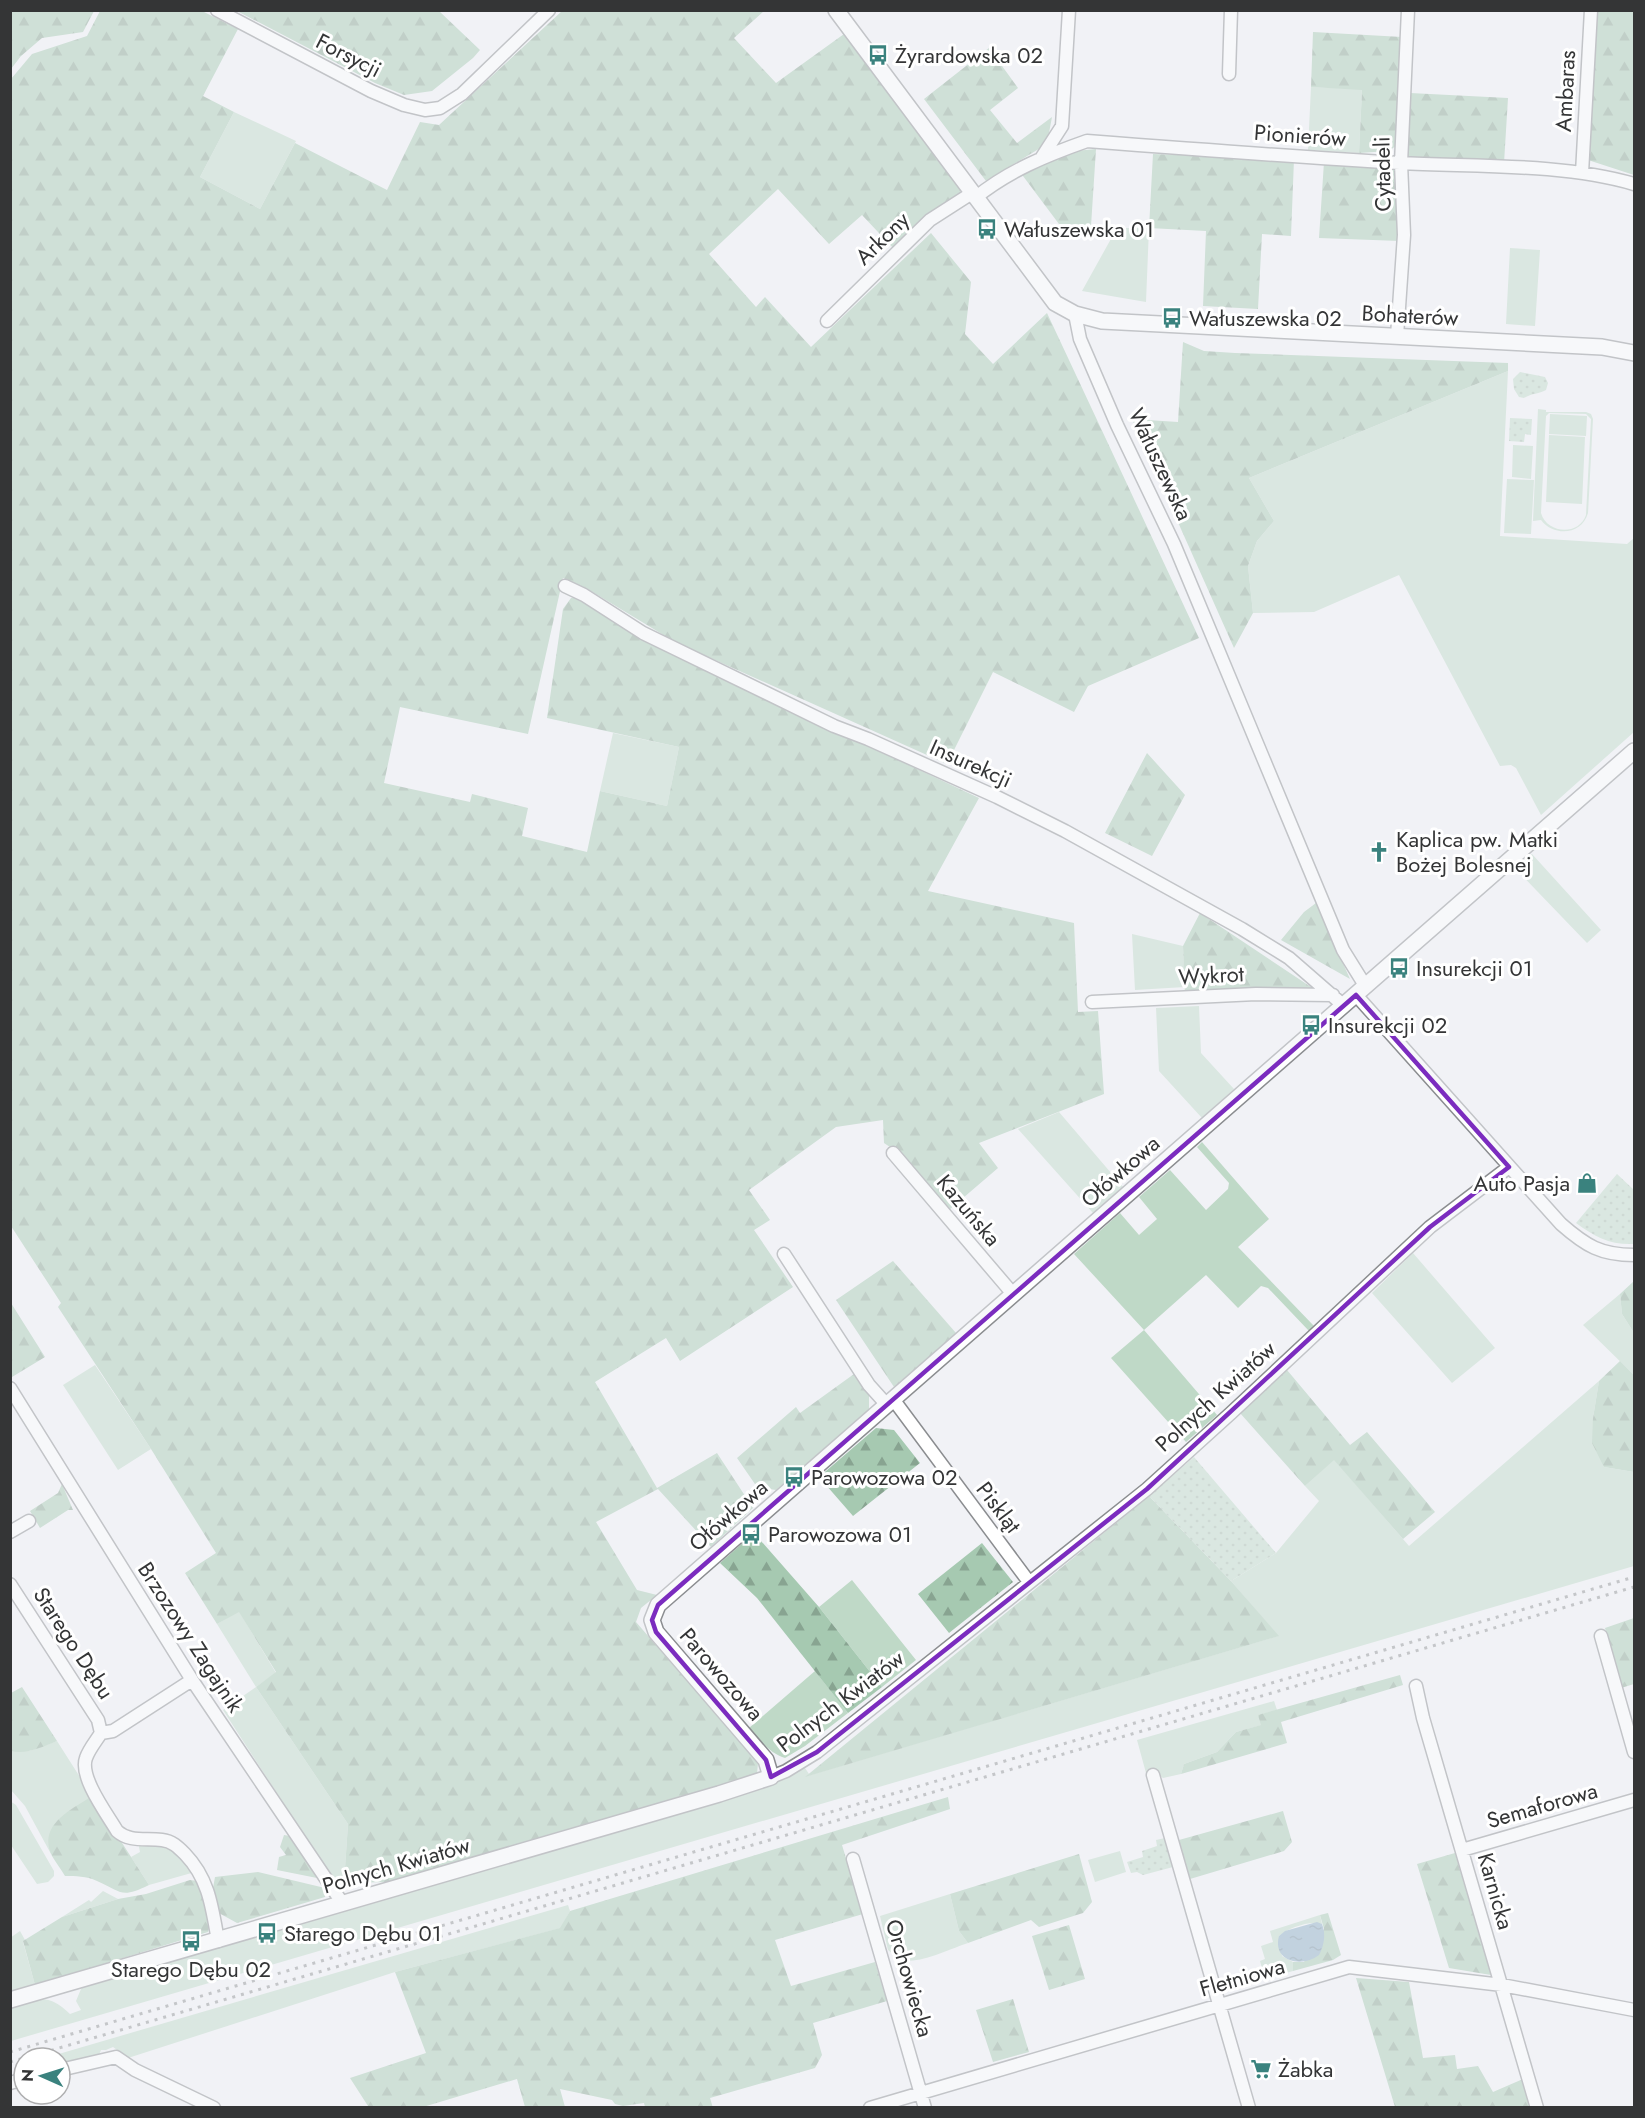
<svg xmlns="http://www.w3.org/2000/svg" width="1645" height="2118" viewBox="0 0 1645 2118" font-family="Jost,sans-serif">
	<defs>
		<pattern id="forest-firs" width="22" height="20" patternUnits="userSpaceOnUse" patternTransform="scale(1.5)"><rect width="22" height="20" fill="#a6c9b1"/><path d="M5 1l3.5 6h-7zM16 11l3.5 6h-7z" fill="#88a491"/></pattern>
		<pattern id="park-dots" width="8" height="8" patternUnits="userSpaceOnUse" patternTransform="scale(1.5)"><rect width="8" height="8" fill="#bfd9c7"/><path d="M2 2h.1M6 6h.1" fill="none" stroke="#a5bbac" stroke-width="1.8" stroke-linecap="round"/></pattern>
		<pattern id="water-ripples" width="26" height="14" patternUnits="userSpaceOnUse" patternTransform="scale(1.5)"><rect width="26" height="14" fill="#89abc3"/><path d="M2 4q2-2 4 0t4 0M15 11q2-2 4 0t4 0" fill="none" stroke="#718c9f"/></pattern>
	</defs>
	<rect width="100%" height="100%" fill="#f1f2f6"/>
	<!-- grass -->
	<path fill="#bfd9c7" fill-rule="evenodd" d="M1311,87L1362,89L1359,153L1308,150Z
		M234,112L296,141L260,209L200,177Z
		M1117,228H1149L1146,302L1082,291Z
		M1510,248L1540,250L1535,326L1506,324Z
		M1508,371L1500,536L1627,544L1634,538V732L1541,815L1516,768L1511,765L1500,766L1399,575L1314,612L1253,613L1248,566L1257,541L1274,521L1249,478Z
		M1538,409L1546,410V412H1586L1591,414L1593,419L1588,513C1582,535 1554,537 1541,520L1533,521ZM1549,413L1586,414L1591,419L1586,515C1579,536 1547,534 1541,513L1546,416Z
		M1550,414L1587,416L1586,436L1549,434Z
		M1549,435L1585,437L1582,504L1546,502Z
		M1513,445L1533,446L1531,479L1512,477Z
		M1507,479L1534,480L1531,534L1504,533Z
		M613,733L679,747L667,806L600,791Z
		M1532,854L1601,930L1587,943L1515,868Z
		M1132,934L1183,946L1185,987L1135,990Z
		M1199,1006L1201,1053L1234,1089L1202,1118L1159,1071L1156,1008Z
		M1059,1112L1123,1187L1093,1213L1018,1129Z
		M1202,1142L1269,1219L1238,1247L1314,1326L1309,1331L1268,1288L1261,1286L1238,1308L1206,1275L1144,1330L1217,1415L1186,1442L1111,1358L1144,1330L1074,1254L1120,1213L1139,1235L1157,1219L1139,1197L1170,1170L1206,1210L1228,1189L1229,1183L1197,1147Z
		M1413,1253L1495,1348L1452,1383L1372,1293Z
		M1620,1294L1622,1314L1634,1333V1375L1583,1325Z
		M95,1365L151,1449L118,1470L63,1385Z
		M1599,1381L1593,1418L1604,1467L1634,1472V1566L11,2041V2007C38,1999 47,1992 70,2014L81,2010L76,2001L81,1989L84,1986L286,1929L290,1927L289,1925L803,1765L809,1774L807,1776L1278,1636L1231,1581L1276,1553L1319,1501L1305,1486L1334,1459L1409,1546Z
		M852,1580L916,1660L882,1687L819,1607Z
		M239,1611L276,1673L256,1687L348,1824L344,1883H335L223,1710L256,1687L217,1624Z
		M815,1671L848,1713L805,1746L785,1758C769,1753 760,1740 749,1728Z
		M1274,1701L1277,1710L1259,1715L1262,1725L1236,1732L1217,1752L1184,1764L1181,1774L1163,1778L1154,1771L1146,1773L1137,1740Z
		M57,1741L92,1796L49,1837L51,1854L25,1806L11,1790V1751H29Z
		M10,1801L16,1805L54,1871V1876L48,1882L37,1884L11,1845Z
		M140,1843L171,1846L195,1872L149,1885L131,1857L140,1852L139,1847Z
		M1120,1851L1126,1872L1095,1882L1088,1860Z
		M103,1891L118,1899L62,1917L89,1900L91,1902Z
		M950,1894L959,1931L968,1943C952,1948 920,1964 904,1960C898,1958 893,1954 888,1950L880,1916Z
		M568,1905L570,1911L561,1928L395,1972L128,2058L113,2047L106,2050H101L99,2055L60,2067V2058H45Z
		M1320,1915L1322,1924C1310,1920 1288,1928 1279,1936L1282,1956L1293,1962V1971L1265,1979L1260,1961L1265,1959L1261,1946L1273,1942L1270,1931Z
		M20,1931L25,1940L23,1942L35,1985L11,1992L10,1938Z"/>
	<!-- forest -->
	<path fill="url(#forest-firs)" d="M11,10H94V11L83,32L42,38L21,56L11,69Z
		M100,11H202L238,29L203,96L234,112L200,177L260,209L295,143L387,190L420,122L439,125L562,11H764L734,38L776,83L844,34L949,174L960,190V196L894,249L862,215L829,244L778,189L709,254L756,307L765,297L811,347L931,233L971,282L965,334L993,364L1047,313L1199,638L1088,686L1074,712L993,672L947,764L675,642L586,588L563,578L528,734L400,707L384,783L470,802L472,794L528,808L522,836L587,852L600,791L667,806L679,747L547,718L563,609L571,598L579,597L664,650L979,798L928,891L1074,923L1078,1012L1098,1011L1104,1094L979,1143L998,1168L949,1210L899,1153L884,1143L883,1120L836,1127L749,1190L770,1220L754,1230L793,1287L680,1361L666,1338L595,1382L657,1488L717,1453L753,1508L711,1547L658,1489L596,1522L637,1590L657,1595L641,1608L636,1622L758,1763L757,1774L429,1875L387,1882L344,1883L348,1824L256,1687L276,1672L239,1612L217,1624L185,1573L216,1553L151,1449L58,1307L61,1303L11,1226V79L32,54L87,36Z
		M237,11H439L480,50L473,58L432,91L404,95L375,83Z
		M1594,11H1634V175L1588,160Z
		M1313,32L1402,37L1397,145L1389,151L1359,153L1362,90L1311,87Z
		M989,48L1018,88L990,110L1017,143L1052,117L1049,133L1042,147L986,181L924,99Z
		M1410,93L1508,98L1504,163L1407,158Z
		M1096,149L1091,226L1059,224L1020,172L1075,151Z
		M1153,154L1294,159L1291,236L1262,234L1258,309L1203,306L1206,231L1149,228Z
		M1324,162L1397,166L1400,241L1319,238Z
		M1183,342L1204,351L1235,353L1508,363V371L1249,478L1274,521L1257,541L1248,566L1253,613L1234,648L1132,419L1178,422Z
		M1147,753L1185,795L1152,856L1105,833Z
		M1316,903L1350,979L1281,940L1304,912Z
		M1200,913L1314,989L1185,996L1183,946Z
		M893,1261L956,1333L894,1387L836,1300Z
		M1634,1281V1333L1622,1314L1620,1294Z
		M11,1303L45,1357L12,1377L10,1374Z
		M1620,1361L1634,1375V1472L1604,1467L1592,1443L1593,1418L1599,1381Z
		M1287,1370L1350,1445L1367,1432L1435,1512L1403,1539L1334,1460L1305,1486L1240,1413Z
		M854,1374L869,1395V1410L776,1490L757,1487L737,1458L796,1407L800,1413Z
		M876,1428L894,1430L920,1463L853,1516L819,1477Z
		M62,1484L73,1510H68L40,1528L30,1511L58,1493Z
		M1149,1496L1231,1581L1279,1636L805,1777Z
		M754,1533L819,1607L882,1687L848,1713L757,1598L720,1563Z
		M982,1543L1013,1582L949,1633L918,1594Z
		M1634,1618V1684L1621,1688L1605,1628Z
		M1400,1675L1403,1685L1281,1722L1287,1743L1181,1774L1184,1764L1217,1752L1236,1732L1261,1725L1258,1715Z
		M22,1687L57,1741C42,1747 26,1755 11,1751V1693Z
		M92,1796L149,1885C120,1899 123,1892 97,1881C86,1876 76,1876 65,1876C61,1869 56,1863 52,1856C37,1825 71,1810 92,1796Z
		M948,1797L950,1809L842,1845L863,1914L775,1940L791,1986L875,1962L887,2001L813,2023L822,2055L815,2068L710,2098L713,2108L645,2107L644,2103L623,2106L615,2104L612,2100L560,2089L565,2107H525L517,2079L423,2107H366L368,2106L350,2078L426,2053L395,1972L560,1928L570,1911Z
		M1283,1811L1292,1842L1284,1851L1190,1879L1179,1840Z
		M284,1835L290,1836L317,1878L277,1870L279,1857L286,1855L280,1847Z
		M1455,1853L1491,1975L1449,1968L1417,1864Z
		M1079,1854L1092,1902L1083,1913L1039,1927L1031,1920L968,1943L959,1931L950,1894Z
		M258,1872L325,1888V1897L237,1923L217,1912L213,1888L215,1877Z
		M190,1880L198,1881C203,1897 213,1916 208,1932L35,1985L23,1941L62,1917L118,1899L146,1894Z
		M1328,1913L1341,1955L1333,1960L1293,1971V1962H1304L1324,1929L1320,1915Z
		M1069,1925L1085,1979L1049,1990L1032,1936Z
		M1356,1978L1409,1982L1423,2058L1455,2055L1457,2069L1478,2066L1493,2092L1523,2079L1531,2107H1395Z
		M1013,1999L1029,2052L993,2062L976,2010Z"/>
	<!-- park -->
	<path fill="url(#park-dots)" d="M1520,372L1545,377L1548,383L1546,390C1539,394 1532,393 1524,398L1519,397L1514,389L1513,379Z
		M1510,418L1532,419L1531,435L1525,434L1524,442L1509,441Z
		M1617,1174L1634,1190V1244C1610,1245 1595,1237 1576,1223Z
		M1194,1457L1276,1553L1231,1581L1149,1496Z
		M1165,1838L1173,1867L1143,1875L1137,1872L1131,1873L1127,1862L1143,1857L1142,1851L1157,1846L1156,1840Z"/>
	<!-- water -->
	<path fill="url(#water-ripples)" d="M1317,1922L1322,1924C1326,1934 1324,1946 1319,1955C1302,1968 1272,1962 1279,1936L1285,1931Z"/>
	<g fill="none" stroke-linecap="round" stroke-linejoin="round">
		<!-- minor casing -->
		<g stroke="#8b8d90" stroke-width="15">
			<path id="minor" d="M217,10L371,91L404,105L425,110L440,108L462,94L549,10
				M1229,74L1231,10
				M1042,157L1062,126L1069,10
				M1582,173L1591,10
				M975,198C1008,171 1047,155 1087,141C1191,149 1296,157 1400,163C1475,167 1562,163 1634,184
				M1075,314L1080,339L1117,425L1174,544L1343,950L1366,987
				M827,321L930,220L972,193
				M1397,336L1404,235L1401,163L1408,10
				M565,586L584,595L643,633L834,726L868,739L997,797L1065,831L1242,929L1289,958L1343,1005
				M1356,995L1561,1224C1586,1246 1601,1255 1634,1255
				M1092,1002L1256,994L1333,995
				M893,1153L1013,1294
				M784,1254L869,1385L887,1405
				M10,1388L192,1680L343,1904
				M893,1399L1029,1582
				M10,1532L29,1521
				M10,1584L98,1720L101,1733C96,1741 89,1749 86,1758C79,1777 107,1814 117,1831C129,1842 145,1838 162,1840C172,1841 178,1847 185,1854C209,1879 212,1907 218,1941
				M1601,1636L1634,1752
				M1416,1686L1423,1718L1537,2108
				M101,1733L113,1731L192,1680
				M1153,1775L1249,2108
				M771,1777L786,1771L817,1752L1147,1489L1231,1413L1430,1227L1509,1167
				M1462,1850L1634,1800
				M853,1859L925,2108
				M60,2070L116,2057L135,2070L214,2108
				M10,2083L24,2079
				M870,2108L1349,1967L1502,1985L1634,2010"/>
		</g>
		<!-- tertiary casing -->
		<g stroke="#8b8d90" stroke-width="18">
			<path id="tertiary" d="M836,10L1055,303L1075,314L1102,321L1602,347L1634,353
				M10,2000L719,1794L771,1777L766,1760L656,1632L652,1620L658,1605L1634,751"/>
		</g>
		<!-- minor -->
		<use href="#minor" stroke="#fff" stroke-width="12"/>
		<!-- tertiary -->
		<use href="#tertiary" stroke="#fff" stroke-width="15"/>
		<!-- rail -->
		<path stroke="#8f9092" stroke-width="3" stroke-dasharray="3 6" stroke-linecap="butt" d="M10,2052L1634,1577
			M25,2058L1634,1587
			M10,2062L24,2058"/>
	</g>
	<!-- marked area -->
	<path d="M0 0H1645V2118H0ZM1356,995L1509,1167L1430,1227L1147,1489L817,1752L771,1777L766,1760L656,1632L652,1620L658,1605Z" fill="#f1f2f6" fill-opacity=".55" fill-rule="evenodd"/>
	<path fill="none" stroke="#7b2cbf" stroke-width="4.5" stroke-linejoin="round" d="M1356,995L1509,1167L1430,1227L1147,1489L817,1752L771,1777L766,1760L656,1632L652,1620L658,1605Z"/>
	<!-- icons -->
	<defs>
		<g id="bus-bare" transform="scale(1.62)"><path d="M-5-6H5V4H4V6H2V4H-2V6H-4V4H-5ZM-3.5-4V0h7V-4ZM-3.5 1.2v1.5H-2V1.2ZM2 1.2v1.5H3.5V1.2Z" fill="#3a827e" stroke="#fff" stroke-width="2.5" paint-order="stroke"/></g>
		<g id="church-bare" transform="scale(1.62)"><path d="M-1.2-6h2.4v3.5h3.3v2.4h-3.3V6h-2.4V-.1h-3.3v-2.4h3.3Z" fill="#3a827e" stroke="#fff" stroke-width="2.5" paint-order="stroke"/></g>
		<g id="shop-bare" transform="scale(1.62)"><path d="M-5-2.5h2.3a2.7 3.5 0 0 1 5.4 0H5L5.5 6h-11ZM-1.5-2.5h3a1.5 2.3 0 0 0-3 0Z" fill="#3a827e" stroke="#fff" stroke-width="2.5" paint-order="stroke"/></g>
		<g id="supermarket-bare" transform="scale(1.62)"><path d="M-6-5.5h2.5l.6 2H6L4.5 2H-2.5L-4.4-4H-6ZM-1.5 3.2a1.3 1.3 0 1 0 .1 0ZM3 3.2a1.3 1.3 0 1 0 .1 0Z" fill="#3a827e" stroke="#fff" stroke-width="2.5" paint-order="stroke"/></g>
	</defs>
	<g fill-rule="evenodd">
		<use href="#bus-bare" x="878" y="55"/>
		<use href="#bus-bare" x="987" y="229"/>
		<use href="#bus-bare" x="1172" y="318"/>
		<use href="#church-bare" x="1379" y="852"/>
		<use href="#bus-bare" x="1399" y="968"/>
		<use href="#bus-bare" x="1311" y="1025"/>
		<use href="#shop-bare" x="1587" y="1183"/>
		<use href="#bus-bare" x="794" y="1477"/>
		<use href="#bus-bare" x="751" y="1534"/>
		<use href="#bus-bare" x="267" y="1933"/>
		<use href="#bus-bare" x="191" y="1941"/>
		<use href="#supermarket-bare" x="1261" y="2069"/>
	</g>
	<g text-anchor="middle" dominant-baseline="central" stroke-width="6" stroke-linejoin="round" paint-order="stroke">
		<!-- street labels -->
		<g font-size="22" fill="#343536" stroke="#fff">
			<text transform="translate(349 55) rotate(27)">Forsycji</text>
			<text transform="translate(1565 91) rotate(-87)">Ambaras</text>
			<text transform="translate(1300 135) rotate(4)">Pionierów</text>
			<text transform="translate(1382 174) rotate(-91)">Cytadeli</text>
			<text transform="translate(882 238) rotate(-44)">Arkony</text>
			<text transform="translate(1410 315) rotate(3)">Bohaterów</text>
			<text transform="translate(1161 464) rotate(65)">Wałuszewska</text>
			<text transform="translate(971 763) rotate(24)">Insurekcji</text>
			<text transform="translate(1211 975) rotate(-3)">Wykrot</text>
			<text transform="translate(1120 1171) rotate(-41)">Ołówkowa</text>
			<text transform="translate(969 1210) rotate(50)">Kazuńska</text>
			<text transform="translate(1215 1396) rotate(-42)">Polnych Kwiatów</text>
			<text transform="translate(999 1507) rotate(53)">Piskląt</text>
			<text transform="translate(728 1515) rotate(-41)">Ołówkowa</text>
			<text transform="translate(191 1637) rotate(57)">Brzozowy Zagajnik</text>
			<text transform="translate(74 1643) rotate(57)">Starego Dębu</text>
			<text transform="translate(722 1674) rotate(49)">Parowozowa</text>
			<text transform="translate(840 1701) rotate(-37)">Polnych Kwiatów</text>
			<text transform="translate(1542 1805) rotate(-16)">Semaforowa</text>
			<text transform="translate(396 1865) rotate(-16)">Polnych Kwiatów</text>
			<text transform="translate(1496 1891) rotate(74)">Karnicka</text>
			<text transform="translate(1242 1977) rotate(-16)">Fletniowa</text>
			<text transform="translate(910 1978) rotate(74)">Orchowiecka</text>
		</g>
		<!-- poi labels -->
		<g font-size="22" fill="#343536" stroke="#fff" text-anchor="start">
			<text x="895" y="55">Żyrardowska 02</text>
			<text x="1004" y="229">Wałuszewska 01</text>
			<text x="1189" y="318">Wałuszewska 02</text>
			<text x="1396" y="839">Kaplica pw. Matki<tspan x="1396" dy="25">Bożej Bolesnej</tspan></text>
			<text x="1416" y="968">Insurekcji 01</text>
			<text x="1328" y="1025">Insurekcji 02</text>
			<text x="1570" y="1183" text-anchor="end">Auto Pasja</text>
			<text x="811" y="1477">Parowozowa 02</text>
			<text x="768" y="1534">Parowozowa 01</text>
			<text x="284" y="1933">Starego Dębu 01</text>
			<text x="191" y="1969" text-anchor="middle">Starego Dębu 02</text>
			<text x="1278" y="2069">Żabka</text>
		</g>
	</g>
	<!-- border -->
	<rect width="1645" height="2118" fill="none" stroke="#343536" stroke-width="24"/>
	<!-- north arrow -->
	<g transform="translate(42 2076) rotate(273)"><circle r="28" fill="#ffffff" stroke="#aeaeaf" stroke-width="1.5"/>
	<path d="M0-4.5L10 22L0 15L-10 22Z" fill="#3a827e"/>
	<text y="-9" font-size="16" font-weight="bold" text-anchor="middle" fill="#343536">N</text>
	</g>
</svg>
